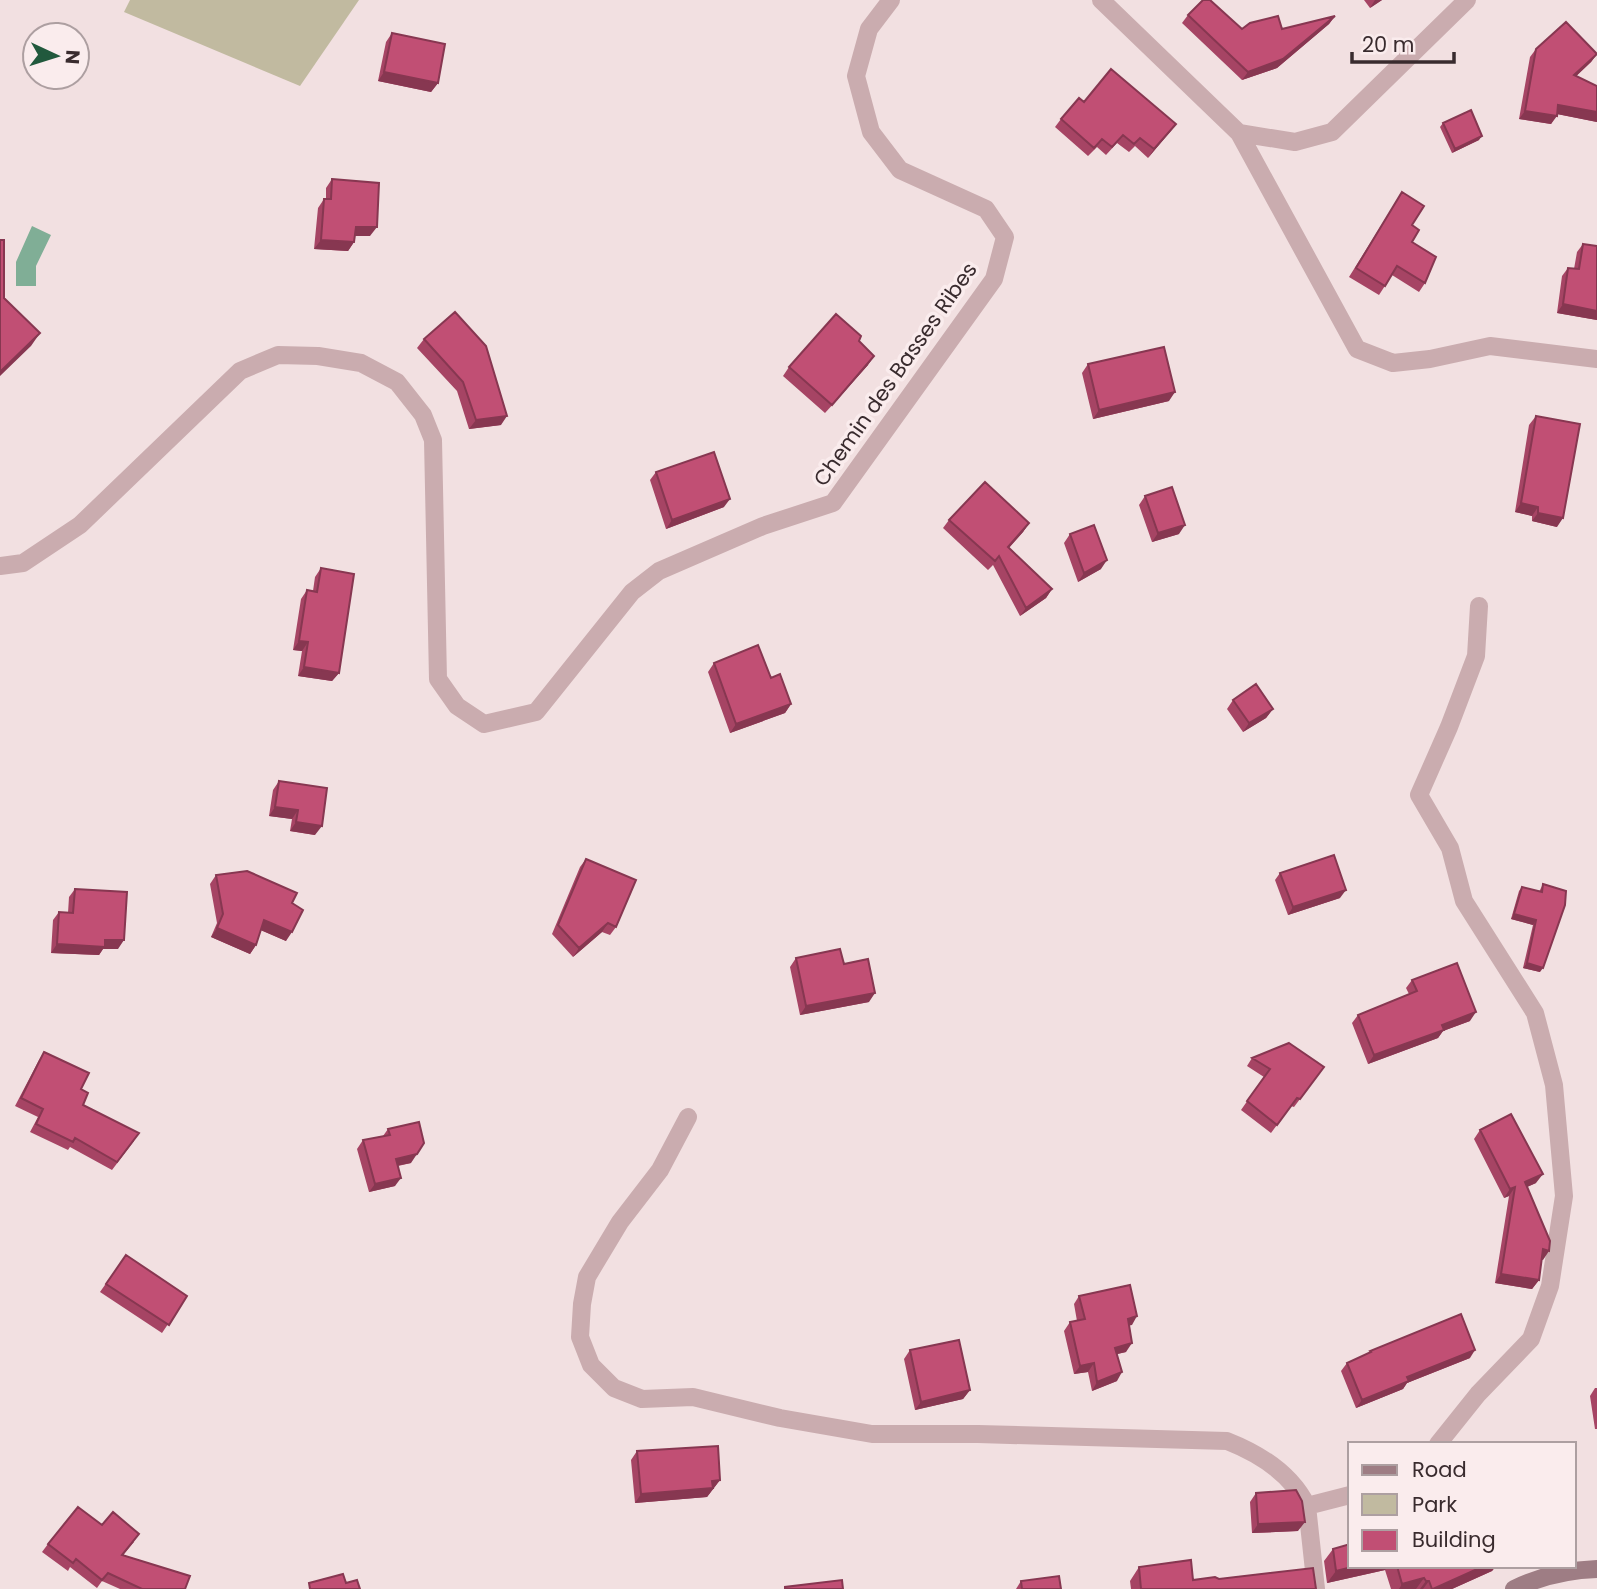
<svg xmlns="http://www.w3.org/2000/svg" width="1597" height="1589" viewBox="0 0 1597 1589" font-family="Poppins,sans-serif">
	<rect width="100%" height="100%" fill="#f2e0e1"/>
	<!-- green -->
	<path fill="#c1baa0" d="M130,0H359L300,86L124,12Z"/>
	<!-- water -->
	<path fill="#80ae96" d="M32,226L51,235L36,266V286H16V262Z"/>
	<g fill="none" stroke-linecap="round" stroke-linejoin="round">
		<!-- minor -->
		<path stroke="#caacaf" stroke-width="18" d="M1101,0L1239,133L1295,142L1332,132L1467,0
			M1239,133L1357,349L1393,363L1430,359L1490,346L1597,359
			M0,566L23,563L80,525L240,371L278,355L318,356L361,363L397,382L423,415L433,440L438,679L457,706L484,724L536,712L632,592L659,571L763,526L833,503L994,279L1005,237L986,209L900,170L871,132L856,76L869,29L891,0
			M688,1117L660,1170L620,1222L587,1277L582,1304L580,1337L591,1365L614,1388L642,1399L693,1397L780,1418L872,1434H978L1227,1441C1260,1454 1291,1473 1307,1506L1316,1589
			M1438,1444L1478,1394L1531,1339L1550,1286L1564,1196L1554,1085L1535,1013L1464,901L1450,848L1419,795L1449,727L1476,656L1479,606
			M1307,1506L1350,1495"/>
		<!-- secondary -->
		<path stroke="#9e7d84" stroke-width="18" d="M1514,1589C1541,1576 1567,1570 1597,1569"/>
	</g>
	<!-- wall -->
	<path fill="#a64464" d="M1364,0H1382L1370,8Z
		M1188,15L1242,29H1282L1335,16L1329,24L1277,68L1242,80L1182,23Z
		M392,33L438,83L431,92L378,81L386,42Z
		M1536,49L1597,54L1591,62L1576,76L1597,86V122L1557,114L1551,124L1519,119L1530,57Z
		M1084,102L1176,124L1148,158L1135,146L1129,152L1117,143L1106,155L1097,147L1088,156L1055,127L1061,119Z
		M1443,123L1479,140L1452,153L1440,127Z
		M332,179L370,236H355L354,242L348,251L314,249L318,208L324,199H326V188Z
		M1402,192L1412,225V242L1425,283L1419,292L1392,275L1379,295L1349,277Z
		M1583,244L1597,246V320L1557,313L1562,276L1568,268L1574,269L1577,252Z
		M424,339L501,425L469,429L457,391L417,348Z
		M859,341L868,365L825,413L783,376L789,367Z
		M1088,364L1169,401L1093,419L1082,373Z
		M1536,416L1557,527L1532,521V516L1515,512L1529,425Z
		M656,472L724,507L666,529L650,480Z
		M1145,496L1179,534L1152,542L1139,505Z
		M949,520L1029,523L1023,532L1009,548L1052,589L1046,598L1020,616L993,565L988,570L943,528Z
		M1070,534L1101,569L1078,582L1064,543Z
		M321,568L339,673L332,681L298,676L302,651L293,650L301,599L307,590L313,591L315,577Z
		M714,663L771,678L791,704L785,713L730,733L708,672Z
		M1233,700L1273,709L1266,718L1243,732L1227,709Z
		M279,781L315,835L290,831L292,819L269,816L273,790Z
		M586,859L616,927L610,935L602,932L573,957L552,934L580,867Z
		M1280,873L1340,898L1288,915L1275,880Z
		M216,875L292,903L286,941L261,930L256,945L250,954L211,937L217,923L210,884Z
		M1543,884L1540,972L1523,968L1533,925L1511,919L1519,891L1522,887L1539,892Z
		M75,889L118,949H103L99,955L51,953L53,920L59,912L68,913L69,897Z
		M796,958L844,964L869,1002L800,1015L790,967Z
		M1412,980L1470,1021L1443,1031L1438,1038L1368,1064L1352,1023L1358,1015L1409,994L1406,988Z
		M44,1052L81,1089L83,1105L134,1141L112,1170L70,1147L68,1150L30,1132L38,1117L15,1106L39,1060Z
		M1252,1058L1324,1067L1294,1107L1291,1106L1271,1133L1241,1110L1264,1077L1247,1066Z
		M388,1129L411,1163L398,1166L395,1186L369,1192L357,1149L363,1140L383,1136Z
		M1480,1130L1536,1183L1527,1187L1543,1260H1542L1539,1280L1532,1289L1495,1283L1509,1196L1504,1198L1474,1139Z
		M126,1255L187,1296L162,1333L100,1292Z
		M1079,1296L1132,1325H1129L1126,1352L1117,1354V1381L1092,1391L1088,1372L1074,1374L1064,1331L1070,1322L1077,1321L1074,1304Z
		M910,1350L970,1390L963,1399L915,1410L904,1359Z
		M1370,1351L1470,1358L1407,1383L1403,1389L1356,1408L1341,1371L1347,1363L1368,1354Z
		M1595,1388H1597V1429H1595L1590,1396Z
		M637,1451L720,1480L707,1497L635,1503L631,1460Z
		M1256,1493L1298,1531L1252,1533L1250,1502Z
		M102,1525L134,1542L123,1555L185,1589H120L102,1581L97,1588L70,1567L68,1571L42,1552L48,1544Z
		M1333,1549L1350,1566H1496L1492,1571L1452,1589H1391L1385,1570L1327,1583L1324,1561Z
		M1139,1567L1193,1580L1219,1579L1316,1589H1131L1130,1581Z
		M1021,1581L1061,1589H1016Z"/>
	<!-- shaded-wall -->
	<path fill="#873751" d="M1375,0H1382L1370,8Z
		M1335,16L1329,24L1277,68L1242,80L1248,72Z
		M1597,54L1591,62L1568,84L1574,75Z
		M384,72L438,83L431,92L378,81Z
		M1558,105L1597,112V122L1552,113Z
		M1525,111L1557,116L1551,124L1519,119Z
		M1176,124L1170,132L1148,158L1154,149Z
		M1482,136L1479,140L1452,153L1455,149Z
		M356,227H377L370,236H350Z
		M321,240L354,242L348,251L314,249Z
		M1563,304L1597,311V320L1557,313Z
		M40,333L31,346L0,376V372Z
		M874,356L868,365L825,413L832,405Z
		M1175,392L1169,401L1093,419L1099,410Z
		M507,416L501,425L469,429L476,420Z
		M730,499L724,507L666,529L672,520Z
		M1521,503L1538,507L1532,516L1515,512Z
		M1538,513L1563,518L1557,527L1532,521Z
		M1029,523L1023,532L1002,555L1008,547Z
		M1185,525L1179,534L1152,542L1158,533Z
		M1107,560L1101,569L1078,582L1084,573Z
		M1052,589L1046,598L1020,616L1026,608Z
		M299,641L308,642L302,651L293,650Z
		M304,667L339,673L332,681L298,676Z
		M791,704L785,713L730,733L736,724Z
		M1273,709L1266,718L1243,732L1249,723Z
		M275,807L298,810L292,819L269,816Z
		M296,822L322,826L315,835L290,831Z
		M1346,890L1340,898L1288,915L1293,907Z
		M1514,914L1536,920L1533,925L1511,919Z
		M264,920L292,932L286,941L258,929Z
		M608,923L602,932L573,957L579,948Z
		M217,928L256,945L250,954L211,937Z
		M105,940H124L118,949H103L99,955L51,953L57,944Z
		M1527,963L1543,968L1540,972L1523,968Z
		M875,993L869,1002L800,1015L806,1006Z
		M1476,1012L1470,1021L1443,1031L1438,1038L1368,1064L1374,1055L1442,1025Z
		M417,1154L411,1163L390,1167L396,1159Z
		M1543,1174L1536,1183L1518,1191L1525,1182Z
		M401,1178L395,1186L369,1192L375,1184Z
		M1515,1187L1509,1196L1504,1198L1510,1189Z
		M1543,1249L1549,1251L1543,1260L1537,1258Z
		M1501,1274L1539,1280L1532,1289L1495,1283Z
		M1137,1316L1132,1325L1122,1327L1128,1319Z
		M1132,1343L1126,1352L1109,1356L1115,1348Z
		M1475,1350L1470,1358L1407,1383L1403,1389L1356,1408L1362,1400L1407,1377Z
		M1094,1363L1088,1372L1074,1374L1080,1366Z
		M1122,1372L1117,1381L1092,1391L1097,1382Z
		M970,1390L963,1399L915,1410L921,1402Z
		M720,1480L707,1497L635,1503L641,1494Z
		M1305,1522L1298,1531L1252,1533L1258,1524Z
		M1356,1566H1388L1385,1570L1327,1583L1336,1571Z
		M1484,1566H1496L1492,1571L1452,1589H1433Z
		M1424,1578L1416,1589H1399L1402,1584Z
		M1426,1581H1429L1423,1589H1420Z"/>
	<!-- building -->
	<path fill="#c14f74" stroke="#873751" stroke-width="2" d="M1203,0H1210L1242,29L1250,23L1278,16L1282,29L1335,16L1283,59L1248,72L1188,15Z
		M1566,22L1597,54L1574,75L1597,86V112L1558,105L1557,116L1525,111L1536,49Z
		M392,33L445,44L438,83L384,72Z
		M1111,69L1176,124L1154,149L1140,138L1134,144L1123,135L1112,147L1102,139L1094,148L1061,119L1079,98L1084,102Z
		M1471,110L1482,136L1455,149L1443,123Z
		M332,179L379,183L377,227H356L354,242L321,240L324,199H331Z
		M1402,192L1424,206L1412,225L1419,230L1412,242L1436,257L1425,283L1397,266L1385,286L1356,268Z
		M0,240H4V298L40,333L0,372Z
		M1583,244L1597,246V311L1563,304L1568,268L1579,269Z
		M455,312L486,346L507,416L476,420L463,382L424,339Z
		M836,314L861,336L859,341L874,356L832,405L789,367Z
		M1164,347L1175,392L1099,410L1088,364Z
		M1536,416L1580,424L1563,518L1538,513V507L1521,503Z
		M714,452L730,499L672,520L656,472Z
		M985,482L1029,523L1008,547L1052,589L1026,608L999,556L995,561L949,520Z
		M1172,487L1185,525L1158,533L1145,496Z
		M1094,525L1107,560L1084,573L1070,534Z
		M321,568L354,574L339,673L304,667L308,642L299,641L307,590L317,592Z
		M758,645L771,678L780,674L791,704L736,724L714,663Z
		M1256,684L1273,709L1249,723L1233,700Z
		M279,781L327,788L322,826L296,822L298,810L275,807Z
		M1334,855L1346,890L1293,907L1280,873Z
		M586,859L636,880L616,927L608,923L579,948L558,925Z
		M247,871L297,893L292,903L303,910L292,932L264,920L256,945L217,928L223,914L216,875Z
		M1543,884L1566,891L1565,905L1543,968L1527,963L1536,920L1514,914L1522,887L1542,892Z
		M75,889L127,892L124,940H105V947L57,944L59,912L73,913Z
		M840,949L844,964L868,959L875,993L806,1006L796,958Z
		M1457,963L1476,1012L1442,1025L1444,1030L1374,1055L1358,1015L1417,991L1412,980Z
		M1289,1043L1324,1067L1300,1099L1297,1098L1277,1125L1247,1101L1270,1069L1252,1058Z
		M44,1052L89,1073L81,1089L88,1093L83,1105L139,1133L117,1162L75,1138L73,1142L36,1124L43,1109L21,1098Z
		M1511,1114L1543,1174L1525,1182L1550,1241L1549,1251L1543,1249L1539,1280L1501,1274L1515,1187L1510,1189L1480,1130Z
		M419,1122L424,1143L417,1154L396,1159L401,1178L375,1184L363,1140L390,1135L388,1129Z
		M126,1255L187,1296L169,1325L106,1284Z
		M1130,1285L1137,1316L1128,1319L1132,1343L1115,1348L1122,1372L1097,1382L1094,1363L1080,1366L1070,1322L1085,1319L1079,1296Z
		M1461,1314L1475,1350L1407,1377L1409,1381L1362,1400L1347,1363L1371,1352L1370,1351Z
		M959,1340L970,1390L921,1402L910,1350Z
		M718,1446L720,1480L712,1481L713,1488L641,1494L637,1451Z
		M1296,1490L1302,1501L1305,1522L1258,1524L1256,1493Z
		M78,1507L102,1525L113,1512L139,1534L122,1555L190,1576L185,1589H142L108,1573L102,1580L76,1559L73,1563L48,1544Z
		M1350,1544V1566H1356L1336,1571L1333,1549Z
		M1191,1560L1193,1580L1215,1577L1219,1579L1313,1568L1316,1589H1141L1139,1567Z
		M1397,1566H1484L1433,1589H1432L1429,1581H1426L1424,1578L1402,1584Z
		M343,1574L346,1583L357,1580L360,1589H310L309,1583Z
		M1059,1576L1061,1589H1022L1021,1581Z
		M842,1580L843,1589H785V1587Z"/>
	<g text-anchor="middle" dominant-baseline="central" stroke-width="7" stroke-linejoin="round" paint-order="stroke">
		<!-- street labels -->
		<g font-size="21" fill="#392b2e" stroke="#faeced">
			<text transform="translate(895 374) rotate(-55)">Chemin des Basses Ribes</text>
		</g>
	</g>
	<!-- legend -->
	<rect x="1348" y="1442" width="228" height="126" fill="#faeced" stroke="#ad9fa1" stroke-width="2"/>
	<rect x="1362" y="1465" width="35" height="10" fill="#9e7d84" stroke="#ad9fa1" stroke-width="2"/>
	<text x="1412" y="1477" font-size="21" fill="#392b2e">Road</text>
	<rect x="1362" y="1494" width="35" height="21" fill="#c1baa0" stroke="#ad9fa1" stroke-width="2"/>
	<text x="1412" y="1512" font-size="21" fill="#392b2e">Park</text>
	<rect x="1362" y="1530" width="35" height="21" fill="#c14f74" stroke="#ad9fa1" stroke-width="2"/>
	<text x="1412" y="1547" font-size="21" fill="#392b2e">Building</text>
	<!-- north arrow -->
	<g transform="translate(56 56) rotate(94)"><circle r="33" fill="#faeced" stroke="#ad9fa1" stroke-width="2"/>
	<path d="M0-5L12 26L0 18L-12 26Z" fill="#21593d"/>
	<text y="-10" font-size="19" font-weight="bold" text-anchor="middle" fill="#392b2e">N</text>
	</g>
	<!-- scale -->
	<path d="M1352 52v10h102v-10" fill="none" stroke="#392b2e" stroke-width="3.5"/>
	<text x="1362" y="52" font-size="21" fill="#392b2e" stroke="#faeced" stroke-width="5" paint-order="stroke">20 m</text>
</svg>
